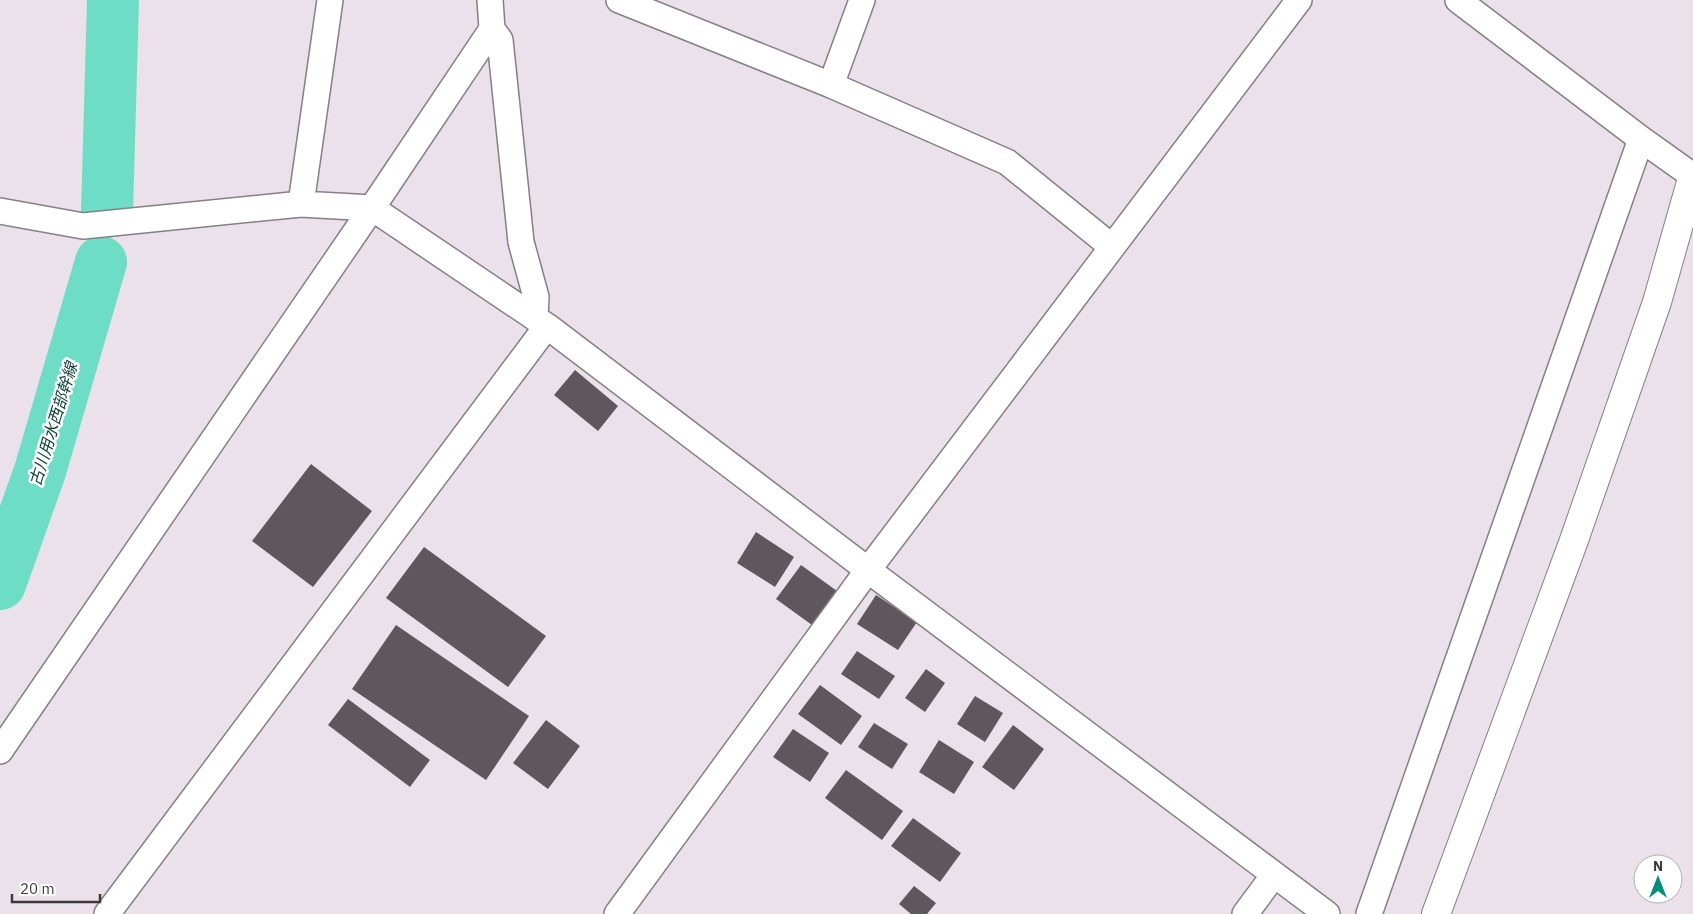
<svg xmlns="http://www.w3.org/2000/svg" width="1693" height="914" viewBox="0 0 1693 914" font-family="'IBM Plex Sans','Noto Sans JP',sans-serif">
	<rect width="100%" height="100%" fill="#ebe1ea"/>
	<g fill="none" stroke-linecap="round" stroke-linejoin="round">
		<!-- river -->
		<path stroke="#6ddec5" stroke-width="52" d="M107,212L113,0
			M0,584L40,471L101,262"/>
	</g>
	<!-- building -->
	<path fill="#5f575e" d="M575,370L618,406L598,431L554,395Z
		M311,464L372,511L313,587L252,541Z
		M756,532L794,557L775,587L737,563Z
		M424,547L546,636L508,687L386,598Z
		M801,565L837,591L812,625L776,599Z
		M876,595L917,622L898,650L857,624Z
		M396,625L529,716L486,780L352,689Z
		M857,651L895,676L879,699L841,674Z
		M926,669L945,683L925,712L905,698Z
		M820,685L862,716L841,745L798,714Z
		M975,696L1003,713L985,742L957,724Z
		M348,699L430,760L410,787L328,725Z
		M546,720L580,746L548,789L513,763Z
		M874,723L908,744L892,769L858,747Z
		M1013,725L1044,749L1014,790L982,767Z
		M793,729L829,753L810,782L773,757Z
		M939,740L974,762L954,794L919,772Z
		M846,770L903,811L882,840L825,798Z
		M913,818L961,853L940,882L891,846Z
		M914,886L936,903L927,914H911L899,904Z"/>
	<g fill="none" stroke-linecap="round" stroke-linejoin="round">
		<!-- street casing -->
		<g stroke="#877f87" stroke-width="28">
			<path id="street" d="M619,0L831,85L1007,162L1112,247
				M1458,0L1641,139L1693,176
				M492,29L500,40L521,242L536,297L535,318
				M831,85L862,0
				M301,204L330,0
				M0,211L83,226L301,204L372,208L547,326L868,570L1327,914
				M0,751L372,208L492,29L490,0
				M107,914L547,326
				M617,914L868,570L1299,0
				M1245,914L1274,875
				M1369,914L1641,139"/>
		</g>
		<!-- secondary casing -->
		<g stroke="#877f87" stroke-width="30">
			<path id="secondary" d="M1436,914L1573,543L1657,302L1693,175"/>
		</g>
		<!-- street -->
		<use href="#street" stroke="#fff" stroke-width="25"/>
		<!-- secondary -->
		<use href="#secondary" stroke="#fff" stroke-width="28"/>
	</g>
	<g text-anchor="middle" dominant-baseline="central" stroke-width="5" stroke-linejoin="round" paint-order="stroke">
		<!-- water labels -->
		<g font-size="16" font-style="italic" fill="#083d34" stroke="#fff">
			<text transform="translate(53 424) rotate(-73)">古川用水西部幹線</text>
		</g>
	</g>
	<!-- north arrow -->
	<g transform="translate(1658 879)"><circle r="24" fill="#ffffff" stroke="#b1b0b1"/>
	<path d="M0-4L9 19L0 12L-9 19Z" fill="#008f7a"/>
	<text y="-8" font-size="14" font-weight="bold" text-anchor="middle" fill="#3d393c">N</text>
	</g>
	<!-- scale -->
	<path d="M12 894v8h88v-8" fill="none" stroke="#3d393c" stroke-width="2.5"/>
	<text x="20" y="894" font-size="15" fill="#3d393c" stroke="#ffffff" stroke-width="4" paint-order="stroke">20 m</text>
</svg>
